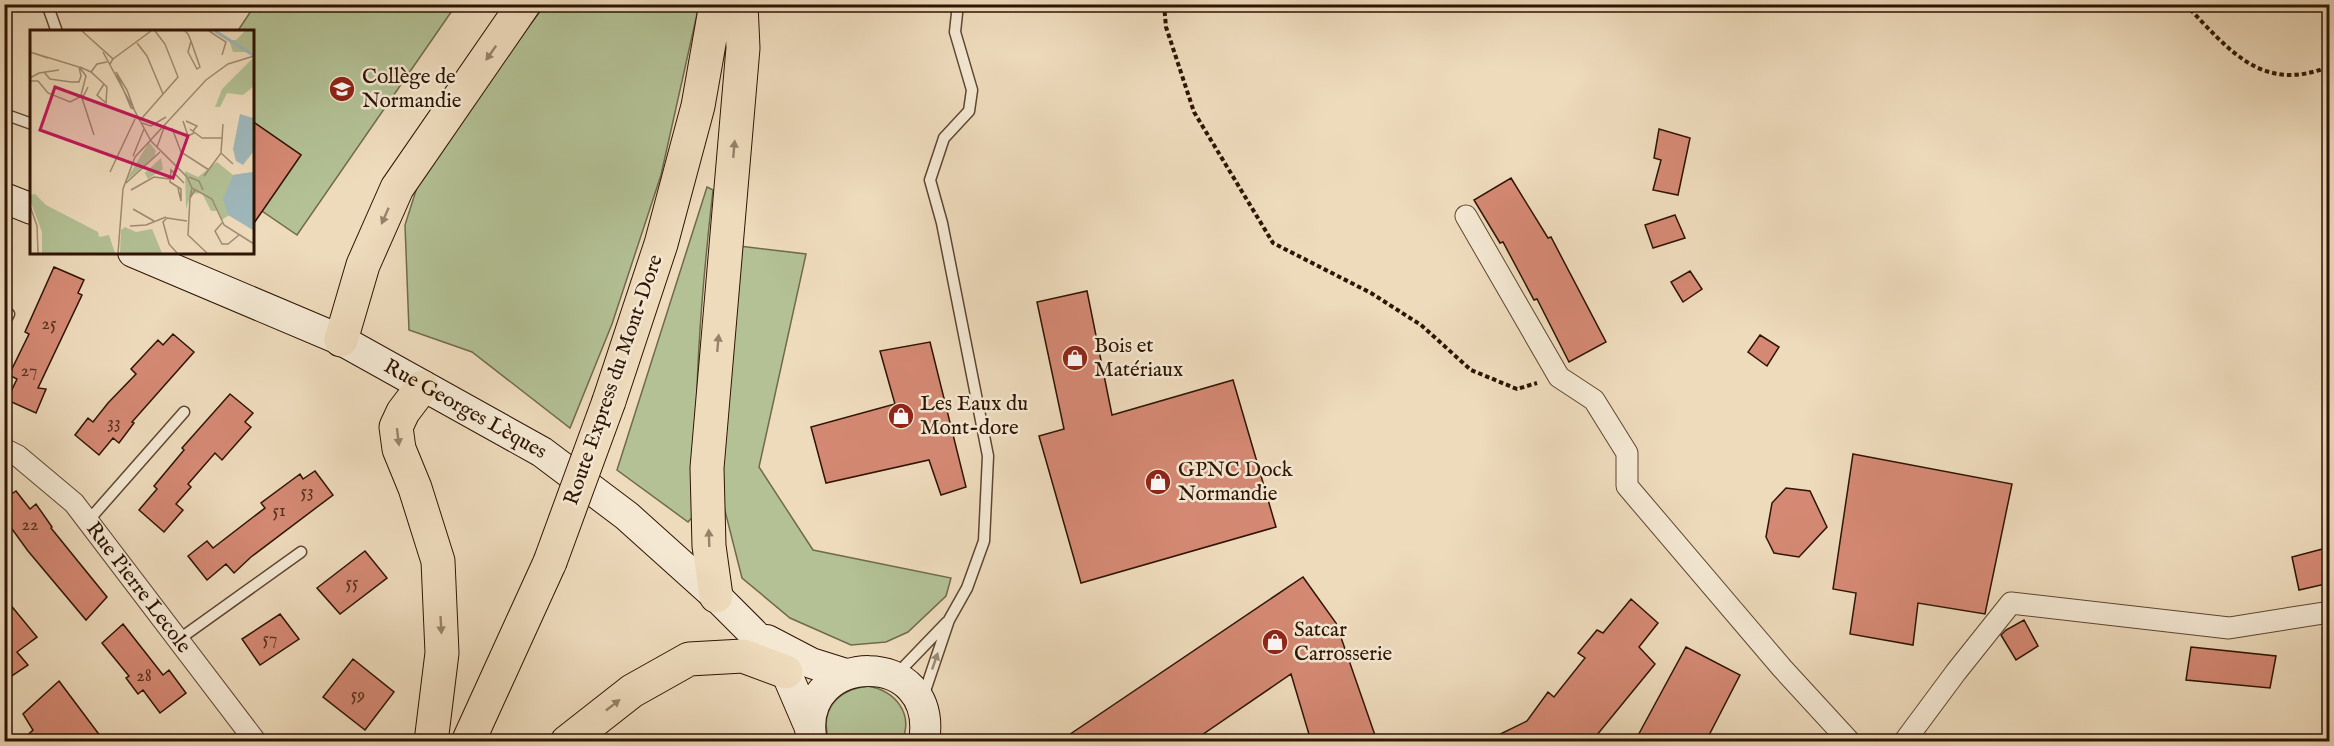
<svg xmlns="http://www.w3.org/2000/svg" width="2334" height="746" viewBox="0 0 2334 746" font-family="'IM FELL English',serif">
	<rect width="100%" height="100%" fill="#eedbbc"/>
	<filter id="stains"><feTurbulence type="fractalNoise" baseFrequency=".00333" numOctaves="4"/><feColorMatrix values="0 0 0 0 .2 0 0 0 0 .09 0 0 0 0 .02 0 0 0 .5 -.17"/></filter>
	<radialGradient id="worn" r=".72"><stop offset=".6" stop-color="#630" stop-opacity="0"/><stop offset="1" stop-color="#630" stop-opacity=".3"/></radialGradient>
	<!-- green -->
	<path fill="#b3c195" stroke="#706a4c" stroke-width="1.5" d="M255,5H456L297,235L262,211L301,155L252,121V32H237Z
		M545,5H699L661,175L612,324L570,428L472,352L409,330L405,225L425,162Z
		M707,187L713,190C701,296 692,404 698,511L688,522L617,470Z
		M739,246L806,254L759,467L813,550L951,578L946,596L908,632L886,642L851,645L790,618L742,578L723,503L721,397Z
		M868,686C895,691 914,713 902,741H829C819,710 837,690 868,686Z"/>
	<!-- building -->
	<path fill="#d58974" stroke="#2e1403" stroke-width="1.5" d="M252,121L301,155L252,226Z
		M1659,129L1690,138L1678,195L1653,190L1661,160L1654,158Z
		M1511,178L1548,238L1551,237L1606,342L1569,362L1537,299L1534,300L1503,242L1500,243L1474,200Z
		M1675,215L1685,238L1653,248L1645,225Z
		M54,267L84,280L78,293L82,295L38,388L46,389L36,413L7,400L17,379L9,375L29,334L25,332Z
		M1690,271L1702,289L1683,302L1671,282Z
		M1087,291L1112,415L1233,380L1276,527L1081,583L1039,436L1064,429L1037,302Z
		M173,334L194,352L132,422L134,423L119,443L113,438L99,455L75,435L88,418L93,422L108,403L136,374L131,369L158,340L163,345Z
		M1760,335L1779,347L1767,366L1748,352Z
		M930,342L966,487L941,495L929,460L826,483L811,427L895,404L880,351Z
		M230,394L253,413L245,422L251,427L222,460L215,453L188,484L191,487L176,504L183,510L164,532L139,510L157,489L154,486L184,450L182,448Z
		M1853,454L2012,484L1985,614L1918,603L1913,645L1850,634L1856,593L1833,589Z
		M315,471L333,495L251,557L234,573L226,564L207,580L188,556L207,541L213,548L265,508L261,503L300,474L303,479Z
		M1786,488L1810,491L1827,527L1799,557L1774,553L1766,537L1772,503Z
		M16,491L30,509L36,504L52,527L51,528L107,597L86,620L28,551L4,518V499Z
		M2330,547V583L2299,590L2292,557Z
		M365,551L387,578L340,614L317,588Z
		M1303,577L1336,623L1377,741H1311L1291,674L1193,741H1060Z
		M4,597L37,637L17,652L28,665L4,681Z
		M1631,599L1658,623L1639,647L1655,664L1592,741H1486L1527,721L1548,692L1554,697L1585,658L1578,653L1597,630L1603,633Z
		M280,614L299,639L260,665L242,639Z
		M2024,620L2038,646L2016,660L2001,635L2006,630Z
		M123,624L163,675L169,670L186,693L160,713L143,690L138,694L126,678L129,676L102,643Z
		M1686,647L1740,675L1706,741H1635Z
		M2191,647L2276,656L2270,688L2186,680Z
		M353,659L394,692L365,730L323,697Z
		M59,681L104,741H21L33,730L23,714Z"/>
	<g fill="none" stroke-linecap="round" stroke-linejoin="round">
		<!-- service casing -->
		<g stroke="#5e4631" stroke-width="13">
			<path id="service" d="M47,4L57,32
				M4,114L32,124
				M4,323L9,314
				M88,521L184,412
				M178,640L301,552
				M895,676L947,622
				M923,697L949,620L967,588L984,541L988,456L942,223L930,180L944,138L969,111L972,90L955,32L958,4
				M4,741L5,742"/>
		</g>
		<!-- minor casing -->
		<g stroke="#5e4631" stroke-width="23">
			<g id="minor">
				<path d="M1466,216L1559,377L1594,400L1627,453V486L1782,668L1850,742"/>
				<path id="s1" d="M4,449L18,456L74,503L256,742"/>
				<path d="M1904,742L1956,672L2011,603L2229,628L2330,612"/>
			</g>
		</g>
		<!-- secondary casing -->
		<g stroke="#2e1403" stroke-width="32">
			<g id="secondary">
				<path d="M4,198L32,209"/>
				<path id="s2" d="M133,252L341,340L542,452L627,516L716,596L753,633L786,672L810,728"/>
				<path d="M767,640L811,663L846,674"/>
				<path d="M811,736C799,651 940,646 924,742"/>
			</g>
		</g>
		<!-- primary casing -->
		<g stroke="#2e1403" stroke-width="35">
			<path id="primary" d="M341,340L363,265L397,188L524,4
				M422,387L403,412L396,427L399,449L415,488L438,561L442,653L431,742
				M609,401L661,244L698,106L716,4
				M716,596L709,546L707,468L743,48L741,4
				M468,742L550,562
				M567,742L632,691L689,659L743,656L786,672"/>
		</g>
		<!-- path -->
		<path stroke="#2e1403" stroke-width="4" stroke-dasharray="4.5 3" stroke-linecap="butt" d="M1164,4L1166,27L1194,112L1273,243L1371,293L1421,325L1471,370L1517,389L1537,383
			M2185,4C2228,48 2261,95 2330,66
			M2329,162H2330"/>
		<!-- service -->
		<use href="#service" stroke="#f4e8d3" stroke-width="10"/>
		<!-- minor -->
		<use href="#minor" stroke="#f4e8d3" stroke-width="21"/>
		<!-- secondary -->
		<use href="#secondary" stroke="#f4e8d3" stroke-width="30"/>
		<!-- primary -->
		<use href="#primary" stroke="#eedbbc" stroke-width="33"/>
		<!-- primary-bridge casing -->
		<g stroke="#2e1403" stroke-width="35" stroke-linecap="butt">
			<path id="primary-bridge" d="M550,562L609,401"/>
		</g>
		<!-- primary-bridge -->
		<use href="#primary-bridge" stroke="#eedbbc" stroke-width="33"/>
	</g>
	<!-- one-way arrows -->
	<defs><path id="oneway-solid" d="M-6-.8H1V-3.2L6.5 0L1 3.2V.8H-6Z" transform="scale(1.5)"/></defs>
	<g fill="#988169">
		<use href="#oneway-solid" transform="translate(491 53) rotate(125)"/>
		<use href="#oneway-solid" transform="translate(734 149) rotate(-85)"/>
		<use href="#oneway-solid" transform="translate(385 216) rotate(114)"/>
		<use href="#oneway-solid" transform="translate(718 343) rotate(-85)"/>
		<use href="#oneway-solid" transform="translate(398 437) rotate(83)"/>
		<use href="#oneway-solid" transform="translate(709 538) rotate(-92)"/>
		<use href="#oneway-solid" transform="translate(441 625) rotate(87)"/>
		<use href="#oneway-solid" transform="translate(613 705) rotate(-38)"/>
	</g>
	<use fill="#9b8975" href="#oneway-solid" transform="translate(935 661) rotate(-71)"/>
	<!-- icons -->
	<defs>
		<g id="school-disc" transform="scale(1.35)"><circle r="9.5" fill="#8f2418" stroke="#f4e8d3"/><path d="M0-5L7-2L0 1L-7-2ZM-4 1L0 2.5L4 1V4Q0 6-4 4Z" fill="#fff"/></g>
		<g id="shop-disc" transform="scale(1.35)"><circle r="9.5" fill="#8f2418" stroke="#f4e8d3"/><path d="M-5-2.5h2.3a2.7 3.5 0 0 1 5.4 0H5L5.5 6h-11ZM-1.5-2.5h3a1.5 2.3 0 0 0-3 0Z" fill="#fff"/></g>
	</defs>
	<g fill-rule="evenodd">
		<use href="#school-disc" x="342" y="89"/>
		<use href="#shop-disc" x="1075" y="358"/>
		<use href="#shop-disc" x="901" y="416"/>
		<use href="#shop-disc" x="1158" y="482"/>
		<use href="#shop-disc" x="1275" y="642"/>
	</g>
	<g text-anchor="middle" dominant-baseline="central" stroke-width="5" stroke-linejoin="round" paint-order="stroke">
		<!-- number labels -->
		<g font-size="18" fill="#58311f">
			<text x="49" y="324">25</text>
			<text x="29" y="371">27</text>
			<text x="114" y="423">33</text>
			<text x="307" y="492">53</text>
			<text x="279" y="511">51</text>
			<text x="30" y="525">22</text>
			<text x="352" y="583">55</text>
			<text x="270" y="639">57</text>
			<text x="144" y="676">28</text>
			<text x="358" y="695">59</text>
		</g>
		<!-- poi labels -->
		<g font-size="21" fill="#2e1403" stroke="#f4e8d3" text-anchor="start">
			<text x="362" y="77">Collège de<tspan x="362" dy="24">Normandie</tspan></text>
			<text x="1094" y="346">Bois et<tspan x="1094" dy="24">Matériaux</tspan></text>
			<text x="920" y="404">Les Eaux du<tspan x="920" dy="24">Mont-dore</tspan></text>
			<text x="1178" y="470">GPNC Dock<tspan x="1178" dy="24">Normandie</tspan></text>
			<text x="1294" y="630">Satcar<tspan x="1294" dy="24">Carrosserie</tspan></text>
		</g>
		<!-- street labels -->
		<g font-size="21" fill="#2e1403" stroke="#f4e8d3">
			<text transform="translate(614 380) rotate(-71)">Route Express du Mont-Dore</text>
			<text stroke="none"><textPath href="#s2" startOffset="368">Rue Georges Lèques</textPath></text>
			<text stroke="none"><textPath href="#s1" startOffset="195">Rue Pierre Lecole</textPath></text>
		</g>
	</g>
	<!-- overview -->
	<g transform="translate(30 30)">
		<rect width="224" height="224" fill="#eedbbc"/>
		<path d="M215,1H223V22H203L199,10H206ZM223,28V57L213,65L197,63L190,77H185L192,59ZM119,112L126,121L124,127L95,152ZM131,128L133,139L118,149L115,143L110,147ZM187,132L203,145L223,142V200L199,185L192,190L187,181H181L172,163L161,164L156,179L155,141L168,147ZM5,164L16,175L68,202L69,207L79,205L85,223H12V202L0,170V165ZM95,197L106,202L122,199L132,223H90L91,200Z" fill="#b3c195"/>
		<path d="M210,84L223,88V122L213,135L206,131L203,119ZM223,142V200L198,185L193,169L203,145Z" fill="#9fb8bc"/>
		<path fill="none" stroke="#9fb8bc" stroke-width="3" d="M185,1L223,25"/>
		<path fill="none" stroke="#a18b72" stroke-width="1.5" d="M52,1L83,29L80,34M155,1L158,4L161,11L170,37L167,39L158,22L161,11M179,1L196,12L192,25M107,13L117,26L133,64M0,22L49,37L51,46L49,52H41L20,49L14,42M0,22L18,28M73,22L121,111L157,147L162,158L182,169L194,195L224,214M83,29L121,1M50,37L61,42L74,54L77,57L76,73L67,65L74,54M50,38L56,46L51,65L64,105M61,42L67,34L77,32M86,42L97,60L104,79L101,78ZM0,48L9,43L29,40M0,51H8L18,63L40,72L54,65L58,57M112,88L148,47L135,14L125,1M153,91L158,106L164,103M156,91L167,96L163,101M112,93L121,96L136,87M142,98L151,122L179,140M160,99L172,108H193M127,117L135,95M191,123L193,94M103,126L114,99M80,142L105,89M174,146L191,123L203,134M159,147L169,151L173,160M96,153L130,122M148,158L151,171V159L140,152L141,140L154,153M162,158L160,168L165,160M101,160L124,147L140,149M160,168L158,205L177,223M0,176L7,196L8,223M103,179L124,191M192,193L185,201L192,214H198L209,205M100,196L116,195L136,187M88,223L93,159L105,127L176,50L198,34L224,26M147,223L139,214L133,192L137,188L157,191"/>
		<path fill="#c2185b" fill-opacity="0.15" stroke="#c2185b" stroke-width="3" d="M25,57L158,106L143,148L10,100Z"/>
		<rect width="224" height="224" fill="none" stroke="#2e1403" stroke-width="3"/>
	</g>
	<!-- margin -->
	<rect width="2334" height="746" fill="none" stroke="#eedbbc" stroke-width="24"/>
	<rect x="6" y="6" width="2322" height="734" fill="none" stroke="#2e1403" stroke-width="3"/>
	<rect x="12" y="12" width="2310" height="722" fill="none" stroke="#2e1403" stroke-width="1.5"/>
	<rect width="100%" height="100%" filter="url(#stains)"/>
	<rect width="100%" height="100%" fill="url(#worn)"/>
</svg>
